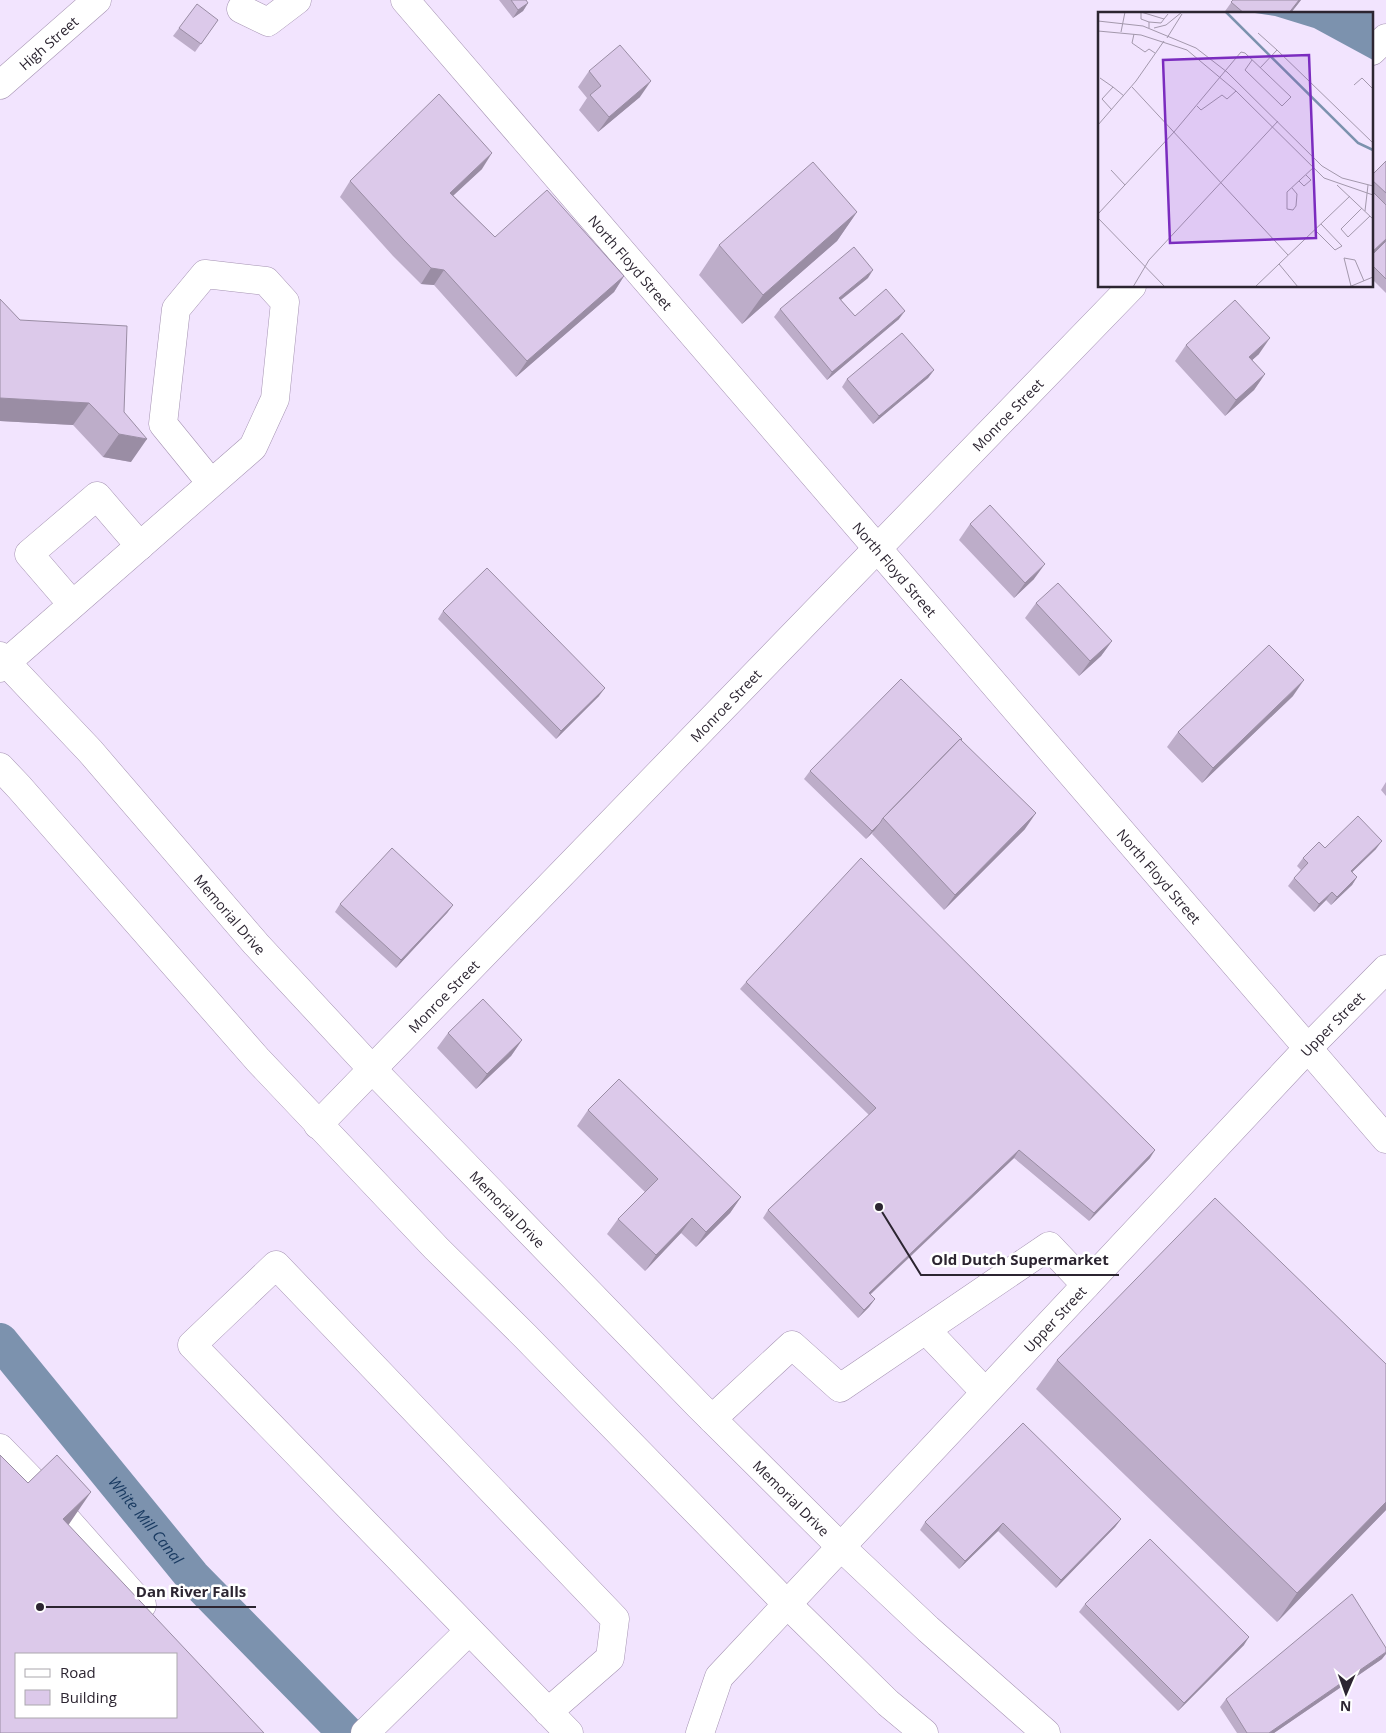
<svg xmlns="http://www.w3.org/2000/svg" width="1386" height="1733" viewBox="0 0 1386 1733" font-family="'Open Sans',sans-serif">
	<rect width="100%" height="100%" fill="#f2e4fe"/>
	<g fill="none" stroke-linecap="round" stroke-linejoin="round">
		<!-- canal -->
		<path stroke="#7c92ae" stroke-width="36" id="s1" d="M0,1341L192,1576L346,1733"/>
		<!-- minor casing -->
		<g stroke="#a593b2" stroke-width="29">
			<g id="minor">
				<path id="s2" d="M405,0L1386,1139"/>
				<path d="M241,9L268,22L297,0"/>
				<path d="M1372,51L1386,38"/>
				<path id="s3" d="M0,85L97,0"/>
				<path d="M72,604L29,554L97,496L140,546"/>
				<path d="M0,668L253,447L275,399L285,302L266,281L205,274L176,309L163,424L211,483"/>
				<path id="s4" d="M318,1125L1132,286"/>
				<path d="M926,1330L985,1392"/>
				<path d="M712,1419L792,1345L840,1388L1049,1246L1086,1285"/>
				<path d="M0,1448L35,1484L142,1605"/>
				<path d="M548,1712L610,1658L615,1619L276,1265L192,1345L569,1733"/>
				<path d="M365,1733L469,1631"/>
				<path id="s5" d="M700,1733L719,1677L1308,1048L1386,969"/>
			</g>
		</g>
		<!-- major casing -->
		<g stroke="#a593b2" stroke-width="29">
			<g id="major">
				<path id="s6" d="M0,656L90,751L256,944L372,1069L699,1406L841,1547L928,1629L1046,1733"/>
				<path d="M0,767L19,787L258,1060L436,1248L525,1336L787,1604L888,1703L924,1733"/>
			</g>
		</g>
		<!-- minor -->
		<use href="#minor" stroke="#fff" stroke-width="28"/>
		<!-- major -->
		<use href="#major" stroke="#fff" stroke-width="28"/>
	</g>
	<!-- wall -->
	<path fill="#bdadc9" d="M499,0H526L528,3L523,11L513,18Z
		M1233,0H1301L1290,14H1223Z
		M218,20L195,52L173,36L179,28Z
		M589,71L640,97L598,132L579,110L587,98L578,87Z
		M1386,161V293L1372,279V175Z
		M482,169L453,195L495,237L624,276L614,292L516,377L434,285L421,284L393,256L340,197L350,181Z
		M857,212L837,241L742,324L699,275L719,245Z
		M868,278L841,300L855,316L899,319L827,380L774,317L780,309Z
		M0,299L20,320L124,412L131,462L103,457L73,425L0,421Z
		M1186,345L1259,354L1252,360L1265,374L1254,390L1225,416L1175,361Z
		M934,370L928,378L873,424L842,387L847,379Z
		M970,524L1034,579L1014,598L959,540Z
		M1036,603L1112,641L1101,656L1079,676L1025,618Z
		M443,611L599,696L556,739L438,619Z
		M1293,696L1202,783L1167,747L1178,732Z
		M961,740L1025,829L944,910L872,834L874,831L866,839L804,779L810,771Z
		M1386,782V796L1381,790Z
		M1325,848L1376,849L1352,872L1357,877L1352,885L1331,905L1326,900L1314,912L1288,886L1294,878L1301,870L1297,866L1303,858Z
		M340,904L453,905L447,913L396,968L335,912Z
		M746,982L1150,1158L1089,1221L1014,1158L870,1295L875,1299L869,1307L858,1318L763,1218L768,1210L869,1115L740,989Z
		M448,1033L522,1040L511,1056L476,1089L437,1048Z
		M588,1110L741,1197L730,1213L696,1247L681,1233L645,1271L607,1234L618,1219L645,1192L577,1126Z
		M1057,1360L1386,1364V1510L1277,1622L1036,1389Z
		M1121,1519L1115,1527L1056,1588L998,1531L959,1569L920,1530L925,1522Z
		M1085,1604L1244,1645L1178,1711L1079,1612Z
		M1382,1659L1274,1733H1237L1220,1707L1226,1699Z"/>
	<!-- shaded-wall -->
	<path fill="#9a8da4" d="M1299,0H1301L1290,14H1288Z
		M528,3L523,11L513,18L518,10Z
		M651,81L640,97L598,132L609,117Z
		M492,153L482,169L440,208L450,193Z
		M857,212L837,241L742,324L763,295Z
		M1386,239V244L1372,257V252Z
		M431,268L444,270L434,285L421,284Z
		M873,270L868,278L833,306L839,298Z
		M624,276L614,292L516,377L527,361Z
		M905,311L899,319L827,380L832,372Z
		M1270,338L1259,354L1238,373L1249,357Z
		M934,370L928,378L873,424L879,416Z
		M1265,374L1254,390L1225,416L1236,400Z
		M0,398L89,403L73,425L0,421Z
		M119,434L147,439L131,462L103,457Z
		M1045,564L1034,579L1014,598L1025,583Z
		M1112,641L1101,656L1079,676L1090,661Z
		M1304,680L1293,696L1202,783L1213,768Z
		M605,688L599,696L556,739L561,731Z
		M1036,813L1025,829L944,910L955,895Z
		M880,823L874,831L866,839L872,831Z
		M1382,841L1376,849L1345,879L1351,871Z
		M1357,877L1352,885L1331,905L1337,897Z
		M1332,892L1326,900L1314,912L1319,904Z
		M453,905L447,913L396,968L401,960Z
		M522,1040L511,1056L476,1089L487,1074Z
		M1019,1150L1014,1158L863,1301L869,1293Z
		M1155,1150L1150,1158L1089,1221L1094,1213Z
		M741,1197L730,1213L696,1247L706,1232Z
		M692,1218L681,1233L645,1271L656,1255Z
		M875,1299L869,1307L858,1318L864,1310Z
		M91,1492L63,1533V1519Z
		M1386,1502V1510L1277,1622L1297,1593Z
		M1121,1519L1115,1527L1056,1588L1061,1580Z
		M1003,1523L998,1531L959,1569L965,1561Z
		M1249,1637L1244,1645L1178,1711L1184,1703Z
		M1386,1652V1654L1382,1659L1274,1733H1269Z"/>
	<!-- building -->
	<path fill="#dcc9ea" stroke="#9a8da4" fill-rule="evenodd" d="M511,0H526L528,3L518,10Z
		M1233,0H1299L1288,14H1245L1231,2Z
		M197,4L218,20L201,44L179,28Z
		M620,45L651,81L609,117L590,95L601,86L589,71Z
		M439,94L492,153L450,193L495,237L547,190L624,276L527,361L444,270L431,268L404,240L350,181Z
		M1386,161V193L1372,180V175Z
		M813,162L857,212L763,295L719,245Z
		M1372,191L1386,205V239L1372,252Z
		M1386,241V279L1372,265V255Z
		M854,247L873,270L839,298L855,316L886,289L905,311L832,372L780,309Z
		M0,299L20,320L127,326L124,412L147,439L119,434L89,403L0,398Z
		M1235,300L1270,338L1249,357L1265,374L1236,400L1186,345Z
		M902,333L934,370L879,416L847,379Z
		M990,505L1045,564L1025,583L970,524Z
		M487,568L605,688L561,731L443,611Z
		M1058,583L1112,641L1090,661L1036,603Z
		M1269,645L1304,680L1213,768L1178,732Z
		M901,679L962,739L961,740L960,739L883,818L880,823L872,831L810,771Z
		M960,739L1036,813L955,895L883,818Z
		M1358,816L1382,841L1351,871L1357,877L1337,897L1332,892L1319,904L1294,878L1308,863L1303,858L1319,842L1325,848Z
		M392,848L453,905L401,960L340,904Z
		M861,858L1155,1150L1094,1213L1019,1150L869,1293L875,1299L864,1310L768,1210L876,1108L746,982Z
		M483,999L522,1040L487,1074L448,1033Z
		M619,1079L741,1197L706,1232L692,1218L656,1255L618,1219L658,1179L588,1110Z
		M1215,1198L1386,1364V1502L1297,1593L1057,1360Z
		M1023,1423L1121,1519L1061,1580L1003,1523L965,1561L925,1522Z
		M0,1455L28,1483L57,1455L91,1492L63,1519L264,1733H0ZM16,1654H176V1717H16Z
		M1150,1539L1249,1637L1184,1703L1085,1604Z
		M1352,1594L1386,1648V1652L1269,1733H1247L1226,1699Z"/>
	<g text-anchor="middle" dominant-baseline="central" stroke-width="5" stroke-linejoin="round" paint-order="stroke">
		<!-- street labels -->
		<g font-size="14" fill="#2c2531" stroke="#fff">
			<text stroke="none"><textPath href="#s3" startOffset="64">High Street</textPath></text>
			<text stroke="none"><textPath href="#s2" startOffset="346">North Floyd Street</textPath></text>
			<text stroke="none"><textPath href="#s4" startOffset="990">Monroe Street</textPath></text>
			<text stroke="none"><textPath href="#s2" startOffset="751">North Floyd Street</textPath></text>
			<text stroke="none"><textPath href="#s4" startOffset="585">Monroe Street</textPath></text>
			<text stroke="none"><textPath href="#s2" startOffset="1156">North Floyd Street</textPath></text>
			<text stroke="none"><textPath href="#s6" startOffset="346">Memorial Drive</textPath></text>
			<text stroke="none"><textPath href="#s4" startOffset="180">Monroe Street</textPath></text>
			<text stroke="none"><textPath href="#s5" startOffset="955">Upper Street</textPath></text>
			<text stroke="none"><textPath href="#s6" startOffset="751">Memorial Drive</textPath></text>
			<text stroke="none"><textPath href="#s5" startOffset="550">Upper Street</textPath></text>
			<text stroke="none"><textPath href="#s6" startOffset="1156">Memorial Drive</textPath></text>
		</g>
		<!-- water labels -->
		<g font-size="15" font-style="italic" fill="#193a61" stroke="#fff">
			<text stroke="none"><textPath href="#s1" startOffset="231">White Mill Canal</textPath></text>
		</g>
	</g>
	<!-- overview -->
	<g transform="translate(1098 12)">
		<rect width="275" height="275" fill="#f2e4fe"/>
		<path d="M150,0H275V48L216,16L177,4Z" fill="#7c92ae"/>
		<path fill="none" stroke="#7c92ae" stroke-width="2.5" d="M128,0L260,131L275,138"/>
		<path fill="none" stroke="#a398ac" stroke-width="1" d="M43,0L66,7L70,2M43,0V7L51,10V16M0,9L45,14L98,36L129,60L224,154L244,166L275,174M51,10L63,11L66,7M56,16L68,13L84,0M0,19L43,23L89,38L138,79L226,166L275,183M23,20L27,0M160,21L179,38L162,56M36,22L34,31L47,40L51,37L57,41M69,26L84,2M179,38L275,131M2,66L15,75M256,73L264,66L275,77M34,75L190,243M99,94L103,98L124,83L129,87L138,79M14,98L4,87L15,75L26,84M0,113L38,69L66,29M13,158L27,173M201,169L206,174L213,168L208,163M239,173L275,207M194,176L199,182L198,194L195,198L189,197V180L216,155M264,196L243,217L250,225L272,204M267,199L270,173M0,202L76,120L143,40L147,41L193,85L184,94L147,58L154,48M0,206L67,275M217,218L237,238L244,234L223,212M181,252L200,275M253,274L246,246L257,248L266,269M35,275L51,248L180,109M157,275L252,184M251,275L275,265"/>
		<path fill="#7b2cbf" fill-opacity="0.15" stroke="#7b2cbf" stroke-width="2.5" d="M211,43L218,226L72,231L65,48Z"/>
		<rect width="275" height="275" fill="none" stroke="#2c2531" stroke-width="2.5"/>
	</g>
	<!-- callouts -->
	<path fill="none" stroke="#2c2531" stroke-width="2" d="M879 1207L921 1275H1119M40 1607L126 1607H256"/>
	<g fill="#2c2531" stroke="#fff" stroke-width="2">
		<circle cx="879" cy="1207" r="5"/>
		<circle cx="40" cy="1607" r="5"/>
	</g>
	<g font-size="15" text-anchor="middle" font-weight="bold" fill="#2c2531" stroke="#fff" stroke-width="5" stroke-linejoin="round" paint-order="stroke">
		<text x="1020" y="1265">Old Dutch Supermarket</text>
		<text x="191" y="1597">Dan River Falls</text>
	</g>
	<!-- legend -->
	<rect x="15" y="1653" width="162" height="65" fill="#ffffff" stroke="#aba8ad"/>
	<rect x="25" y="1669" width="25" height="8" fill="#ffffff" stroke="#aba8ad"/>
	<text x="60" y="1678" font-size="15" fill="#2c2531">Road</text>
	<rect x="25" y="1690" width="25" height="15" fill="#dcc9ea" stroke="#aba8ad"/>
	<text x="60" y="1703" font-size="15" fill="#2c2531">Building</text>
	<!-- north arrow -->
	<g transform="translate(1346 1693) rotate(182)" stroke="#ffffff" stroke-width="4" paint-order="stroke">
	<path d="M0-4L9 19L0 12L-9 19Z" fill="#2c2531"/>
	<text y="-8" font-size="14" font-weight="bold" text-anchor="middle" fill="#2c2531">N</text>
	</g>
</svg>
